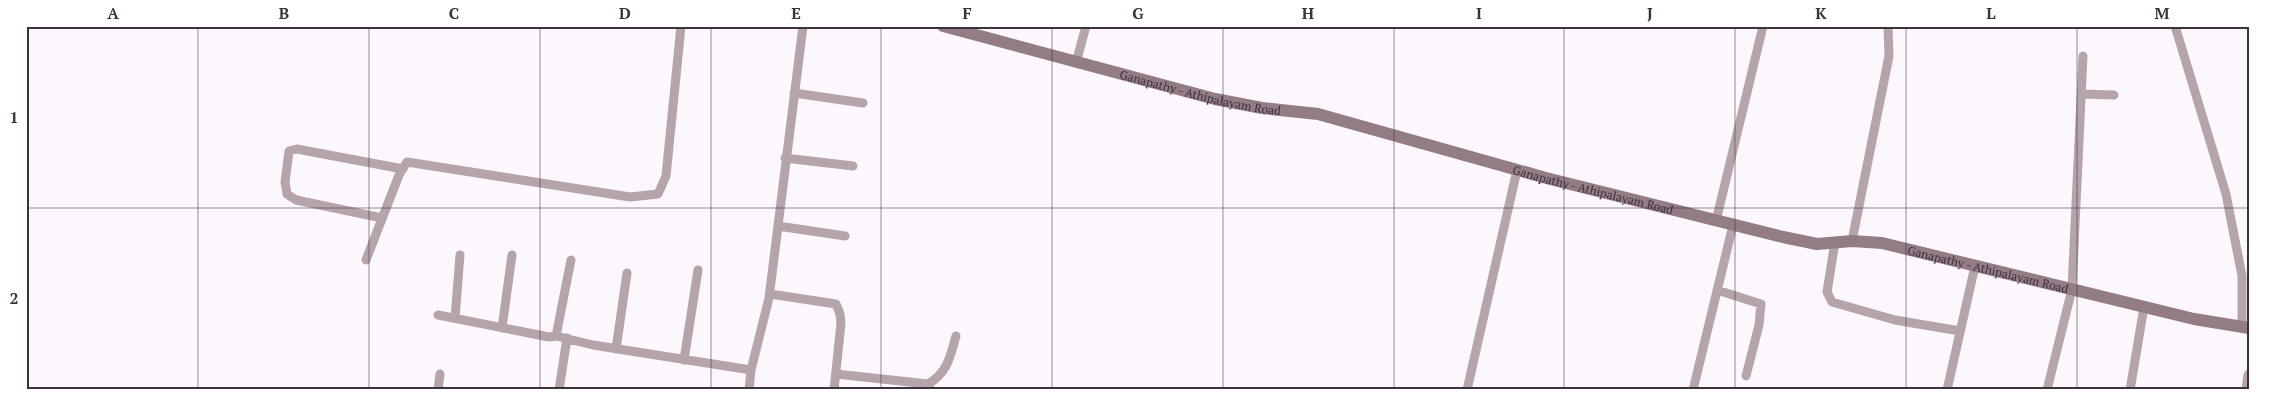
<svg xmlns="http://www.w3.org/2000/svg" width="2275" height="416" viewBox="0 0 2275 416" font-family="'PT Serif',serif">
	<rect width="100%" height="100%" fill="#fcf7fd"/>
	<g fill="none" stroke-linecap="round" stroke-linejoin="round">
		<!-- minor -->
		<path stroke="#b5a4ab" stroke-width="9" d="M2175,26L2226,194L2242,276V327
			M1076,63L1086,26
			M794,93L863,103
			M2081,94L2114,95
			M785,158L853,166
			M382,218L296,200L287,194L285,182L289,151L297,149L403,169
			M1716,221L1763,26
			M778,226L845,236
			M1852,241L1889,56L1888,26
			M1835,242L1827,292L1832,302L1895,320L1960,331
			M366,260L399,175L407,162L630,197L658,194L666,176L681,26
			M1717,290L1761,304L1759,325L1746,376
			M770,294L836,304L840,314L841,323L834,390
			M438,315L549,337L556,336L593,345L751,370
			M455,318L460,255
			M502,328L512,255
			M556,336L571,260
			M616,349L627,273
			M684,360L698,270
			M836,374L928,384L931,390
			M928,384C948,372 950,357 956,336
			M438,390L440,374
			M559,390L567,338
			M749,390L751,370L769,298L803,26
			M1467,390L1517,170
			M1693,390L1733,225
			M1947,390L1975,266
			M2047,390L2072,289L2083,56
			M2130,390L2144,307"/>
		<!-- tertiary -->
		<path stroke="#b5a4ab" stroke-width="11" d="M2247,390L2249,375"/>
		<!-- secondary -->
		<path stroke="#947c86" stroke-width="12" id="s1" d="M943,26L1215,99L1262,108L1318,114L1546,178L1783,237L1817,244L1852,241L1882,243L2194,319L2249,328"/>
	</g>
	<!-- grid -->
	<path fill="none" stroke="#3c323e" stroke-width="1" stroke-opacity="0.55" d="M198,26V390M369,26V390M540,26V390M711,26V390M881,26V390M1052,26V390M1223,26V390M1394,26V390M1564,26V390M1735,26V390M1906,26V390M2077,26V390M26,208H2249"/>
	<g text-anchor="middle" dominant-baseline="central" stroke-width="4.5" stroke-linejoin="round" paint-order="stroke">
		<!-- street labels -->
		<g font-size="12" fill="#3c323e" stroke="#fff">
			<text stroke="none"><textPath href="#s1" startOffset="266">Ganapathy - Athipalayam Road</textPath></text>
			<text stroke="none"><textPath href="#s1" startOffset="671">Ganapathy - Athipalayam Road</textPath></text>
			<text stroke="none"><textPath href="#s1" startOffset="1076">Ganapathy - Athipalayam Road</textPath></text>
		</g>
	</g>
	<!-- border -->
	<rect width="2275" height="416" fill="none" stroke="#ffffff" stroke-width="55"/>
	<rect x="28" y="28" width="2220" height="360" fill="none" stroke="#3c323e" stroke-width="2"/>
	<g font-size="16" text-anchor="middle" font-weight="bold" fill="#3c323e">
		<text x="113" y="19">A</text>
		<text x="284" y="19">B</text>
		<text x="454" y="19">C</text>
		<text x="625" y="19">D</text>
		<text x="796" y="19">E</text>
		<text x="967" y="19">F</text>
		<text x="1138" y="19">G</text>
		<text x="1308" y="19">H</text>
		<text x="1479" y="19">I</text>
		<text x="1650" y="19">J</text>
		<text x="1821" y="19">K</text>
		<text x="1991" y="19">L</text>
		<text x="2162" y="19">M</text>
		<text x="14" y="123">1</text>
		<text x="14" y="304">2</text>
	</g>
</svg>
